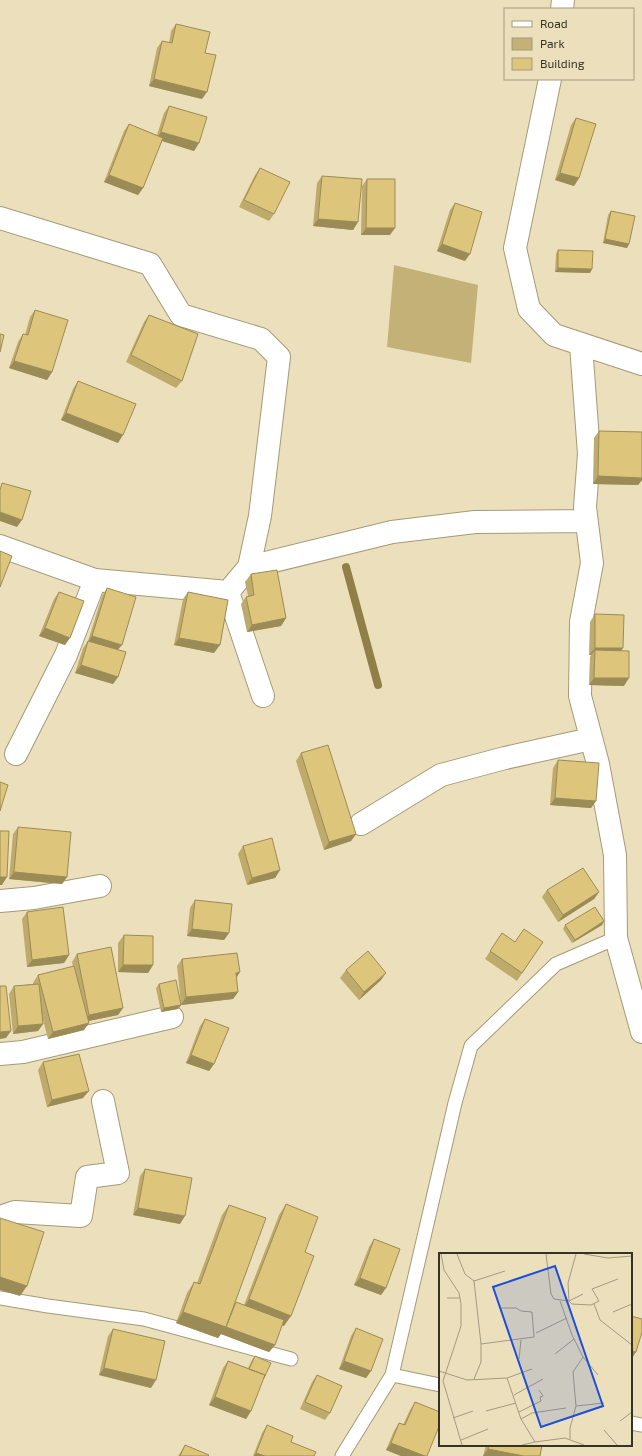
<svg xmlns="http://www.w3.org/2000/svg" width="642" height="1456" viewBox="0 0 642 1456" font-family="'Exo 2',sans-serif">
	<rect width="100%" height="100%" fill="#ece0bc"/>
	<!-- green -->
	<path fill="#c3b178" d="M394,265L478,285L471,363L387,347Z"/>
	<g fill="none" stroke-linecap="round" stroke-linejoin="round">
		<!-- stream -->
		<path stroke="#907f47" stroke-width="8" d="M346,567L378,685"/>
		<!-- service casing -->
		<g stroke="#a59a78" stroke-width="15">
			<path id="service" d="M0,1298L48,1306L144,1319L291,1359
				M392,1375L440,1385
				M631,1423L642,1425
				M342,1456L392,1375L455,1103L471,1046L556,964L616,938"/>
		</g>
		<!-- minor casing -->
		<g stroke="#a59a78" stroke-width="24">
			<path id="minor" d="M562,9L563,0
				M550,79L515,248L529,309L554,335L642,364
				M0,218L150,264L181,315L261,339L279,357L260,516L249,567L228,592L95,580L0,546
				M581,345L589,454L585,507L592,563L581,622L580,696L598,764L615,855L616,938L642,1032
				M249,567L392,532L475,522L586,521
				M228,592L263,696
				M16,754L66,655L95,580
				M361,824L441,775L505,758L591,739
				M0,901L34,898L100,886
				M0,1054L23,1052L172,1017
				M0,1217L15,1212L81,1216L87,1177L118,1173L103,1101"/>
		</g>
		<!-- service -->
		<use href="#service" stroke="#fff" stroke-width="13"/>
		<!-- minor -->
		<use href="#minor" stroke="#fff" stroke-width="22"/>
	</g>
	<!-- wall -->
	<path fill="#beaa6a" d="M176,24L202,99L149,86L157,48L162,41L169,43L171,31Z
		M169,106L199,143L194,151L162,141L143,188L138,195L104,182L124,131L129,124L157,135L164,113Z
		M576,118L579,178L574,186L555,180L571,125Z
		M260,168L274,214L269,221L239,207L255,175Z
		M322,176L358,222L353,230L313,226L317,183Z
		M367,179L390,235H361L362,186Z
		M455,203L465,261L437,251L450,210Z
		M611,211L629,244L627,248L603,243L608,215Z
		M558,250L592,269L590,273L555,272L556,254Z
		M35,310L52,372L47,380L9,368L18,342L23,334L25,335L30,317Z
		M149,315L182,381L176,388L126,362L144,322Z
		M78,381L118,443L61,420L73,389Z
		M599,431L642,432V480L638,485L593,484L594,438Z
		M251,574L286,618L281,626L247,632L241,604L246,597L248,596L245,582Z
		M107,588L118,650V677L113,684L75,673L83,648L88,641L102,596Z
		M59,592L65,645L39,636L54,599Z
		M188,592L214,653L174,645L183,599Z
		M595,614L622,651L624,686L589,685L590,657L591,655H589L590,622Z
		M301,753L356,834L351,841L324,850L296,761Z
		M558,760L596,801L591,808L550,805L553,768Z
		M18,827L67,877L62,884L9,879L13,834Z
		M243,846L280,870L275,878L247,885L238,854Z
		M547,890L599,892L594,899L558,922L542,897Z
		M195,900L229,933L224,940L187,936L190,908Z
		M27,912L69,955L64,963L27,967L22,919Z
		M604,921L602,925L572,943L563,929L565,925Z
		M502,933L515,942H543L517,981L485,959Z
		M124,935L153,965L148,973L118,972V943Z
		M77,954L123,1008L118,1015L88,1021L84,1030L48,1039L42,1016L43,1024L38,1031L13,1034L9,994L14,986L33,984V983L38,975L73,967L72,962Z
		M182,959L240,972L236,977L238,992L233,999L181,1005L177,966Z
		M346,970L381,980L359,1000L340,978Z
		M159,984L181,1005L178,1009L161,1012L156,988Z
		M205,1019L214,1064L209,1071L186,1063L200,1026Z
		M43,1062L83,1098L47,1107L38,1070Z
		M145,1169L180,1224L133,1215L140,1176Z
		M286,1204L305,1252L284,1326L282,1325L275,1345L269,1352L221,1334L218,1338L176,1323L187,1293L194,1282L197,1283L222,1215L229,1205L234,1303L244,1305L279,1215Z
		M374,1239L386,1288L381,1295L354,1285L369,1247Z
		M356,1328L371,1371L366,1378L339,1369L351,1336Z
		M113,1329L151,1388L99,1375L108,1336Z
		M255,1356L264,1378L263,1380L251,1411L246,1419L209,1405L223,1368L228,1361L248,1368L252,1360Z
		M317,1375L330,1413L325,1420L300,1409L312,1382Z
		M415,1402L427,1456H401L386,1450L394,1431L399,1423L403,1425L410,1410Z
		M267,1425L291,1442L314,1456H253L262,1433Z
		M185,1445L208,1456H178L180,1453Z
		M486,1445H542L540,1456H483Z"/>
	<!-- shaded-wall -->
	<path fill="#9b8b56" d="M154,79L207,92L202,99L149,86Z
		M161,132L199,143L194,151L156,139Z
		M560,173L579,178L574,186L555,180Z
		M109,175L143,188L138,195L104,182Z
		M318,219L358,222L353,230L313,226Z
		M366,228H395L390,235H361Z
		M605,239L629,244L627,248L603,243Z
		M442,244L470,254L465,261L437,251Z
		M558,268L592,269L590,273L555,272Z
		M14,361L52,372L47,380L9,368Z
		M66,413L123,435L118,443L61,420Z
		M598,476L642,478V480L638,485L593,484Z
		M0,512L22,520L17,527L0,521Z
		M286,618L281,626L247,632L252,625Z
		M45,628L70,638L65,645L39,636Z
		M92,636L122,645L116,652L87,643Z
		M179,638L220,645L214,653L174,645Z
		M595,648H623L618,656L595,650L591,655H589Z
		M81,665L118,677L113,684L75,673Z
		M594,678H629L624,686L589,685Z
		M555,798L596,801L591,808L550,805Z
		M356,834L351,841L324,850L329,842Z
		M280,870L275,878L247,885L252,878Z
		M14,872L67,877L62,884L9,879Z
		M0,877H7L2,885H0Z
		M599,892L594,899L558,922L563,915Z
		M604,921L602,925L572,943L575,940Z
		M192,929L229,933L224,940L187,936Z
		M69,955L64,963L27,967L32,960Z
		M123,965H153L148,973L118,972Z
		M240,972L235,980L236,973Z
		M386,973L381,980L359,1000L364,992Z
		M238,992L233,999L181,1005L186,997Z
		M181,1005L178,1009L161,1012L164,1008Z
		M123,1008L118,1015L84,1022L89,1015Z
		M89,1023L84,1030L48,1039L53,1032Z
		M43,1024L38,1031L13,1034L18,1026Z
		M11,1031L6,1038L0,1039V1032Z
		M191,1055L214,1064L209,1071L186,1063Z
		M89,1091L83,1098L47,1107L52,1100Z
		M138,1208L185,1216L180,1224L133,1215Z
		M0,1277L27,1286L20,1296L0,1290Z
		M360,1278L386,1288L381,1295L354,1285Z
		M249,1299L291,1316L284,1326L242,1310Z
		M183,1312L226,1327L218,1338L176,1323Z
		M226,1327L275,1345L269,1352L221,1334Z
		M631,1351L636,1352L631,1360Z
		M344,1361L371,1371L366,1378L339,1369Z
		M104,1368L156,1380L151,1388L99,1375Z
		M215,1397L251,1411L246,1419L209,1405Z
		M391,1443L425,1456H401L386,1450Z
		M488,1449L524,1456H483Z
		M256,1453L265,1456H254Z"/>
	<!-- building -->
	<path fill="#ddc67b" stroke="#9b8b56" d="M176,24L210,32L205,53L216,55L207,92L154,79L162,41L172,43Z
		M169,106L207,117L199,143L161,132Z
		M576,118L596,124L579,178L560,173Z
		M129,124L163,138L143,188L109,175Z
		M260,168L290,182L274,214L244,200Z
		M322,176L362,179L358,222L318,219Z
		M367,179H395V228H366Z
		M455,203L482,212L470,254L442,244Z
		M611,211L635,216L629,244L605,239Z
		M558,250L593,251L592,269L558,268Z
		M35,310L68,320L52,372L14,361L23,334L28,335Z
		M149,315L198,334L182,381L131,355Z
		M0,334L4,335L0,352Z
		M78,381L136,404L123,435L66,413Z
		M599,431L642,432V478L598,476Z
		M2,483L31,491L22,520L0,512V490Z
		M0,551L12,556L0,587Z
		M277,570L286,618L252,625L246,597L254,595L251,574Z
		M107,588L136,597L122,645L92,636Z
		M59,592L84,601L70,638L45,628Z
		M188,592L228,600L220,645L179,638Z
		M595,614L624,615L623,648H595Z
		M88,641L126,652L118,677L81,665Z
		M595,650L629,651V678H594Z
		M328,745L356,834L329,842L301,753Z
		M558,760L599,763L596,801L555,798Z
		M0,782L8,785L0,811Z
		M18,827L71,832L67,877L14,872Z
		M0,831H9L7,877H0Z
		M272,838L280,870L252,878L243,846Z
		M583,868L599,892L563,915L547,890Z
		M195,900L232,904L229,933L192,929Z
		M63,907L69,955L32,960L27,912Z
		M595,907L604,921L575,940L565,925Z
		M524,929L543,942L522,973L490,951L502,933L515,942Z
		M124,935L153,936V965H123Z
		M111,947L123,1008L89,1015L77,954Z
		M368,951L386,973L364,992L346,970Z
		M237,953L240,972L236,973L238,992L186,997L182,959Z
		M74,966L89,1023L53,1032L38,975Z
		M176,980L181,1005L164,1008L159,984Z
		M39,984L43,1024L18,1026L14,986Z
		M0,986H6L11,1031L0,1032Z
		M205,1019L229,1028L214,1064L191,1055Z
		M79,1054L89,1091L52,1100L43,1062Z
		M145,1169L192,1178L185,1216L138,1208Z
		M286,1204L318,1217L305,1252L314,1256L291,1316L249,1299Z
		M229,1205L266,1218L226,1327L183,1312L194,1282L200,1284Z
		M0,1218L44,1232L27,1286L0,1277Z
		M374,1239L400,1249L386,1288L360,1278Z
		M236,1302L284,1320L275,1345L226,1327Z
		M631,1316L642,1319V1332L636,1352L631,1351Z
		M356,1328L383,1339L371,1371L344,1361Z
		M113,1329L165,1341L156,1380L104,1368Z
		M255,1356L271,1363L264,1378L265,1375L249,1369Z
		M228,1361L265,1375L251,1411L215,1397Z
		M317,1375L342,1386L330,1413L305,1402Z
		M415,1402L440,1412V1424L427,1456H425L391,1443L399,1423L405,1425Z
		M267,1425L293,1436L291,1442L316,1452L314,1456H265L256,1453Z
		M185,1445L209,1455L208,1456H180Z
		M489,1445H542L540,1456H524L488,1449Z"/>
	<!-- overview -->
	<g transform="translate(439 1253)">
		<rect width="193" height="193" fill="#ece0bc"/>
		<path fill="none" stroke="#a39a7f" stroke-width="1" d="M2,1L5,17L20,40L22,51V73L4,128L23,192M18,1L26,21L35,28L42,91L95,84L93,59L82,58L77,55H61M107,1L112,41L115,46L130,48L144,41M137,1L129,30L130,48L133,51L152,52L160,48L153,36L179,26M145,1L169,5L193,3M35,28L66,18M8,45H21M121,48L133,82L144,104L159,122M155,51L161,67L193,92M174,59L193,51M97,80L128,65M116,101L135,86M80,106L82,87M0,118L28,127L68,125L82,166L96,189L126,185L145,192M68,125L93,116M35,126L42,109V91M75,142L104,126M137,153L165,150M47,158L77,150M80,159L102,148L101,144L104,143L100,137M14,165L34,158M82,166L93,160L127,155M181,168L193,159M165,177L178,192M131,186V175L137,153L134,119L144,104M22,187L49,176M83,192L96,189"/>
		<path fill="#1d4ed8" fill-opacity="0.15" stroke="#1d4ed8" stroke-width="2" d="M116,13L164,153L102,174L54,34Z"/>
		<rect width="193" height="193" fill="none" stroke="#363224" stroke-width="2"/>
	</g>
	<!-- legend -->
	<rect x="504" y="8" width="130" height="72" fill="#ece0bc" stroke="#a39a7f"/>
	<rect x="512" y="21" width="20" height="6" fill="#ffffff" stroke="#a39a7f"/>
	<text x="540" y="28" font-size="12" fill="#363224">Road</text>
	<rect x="512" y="38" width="20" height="12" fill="#c3b178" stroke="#a39a7f"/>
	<text x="540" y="48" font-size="12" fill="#363224">Park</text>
	<rect x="512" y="58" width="20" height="12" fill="#ddc67b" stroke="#a39a7f"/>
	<text x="540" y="68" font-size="12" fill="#363224">Building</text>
</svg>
